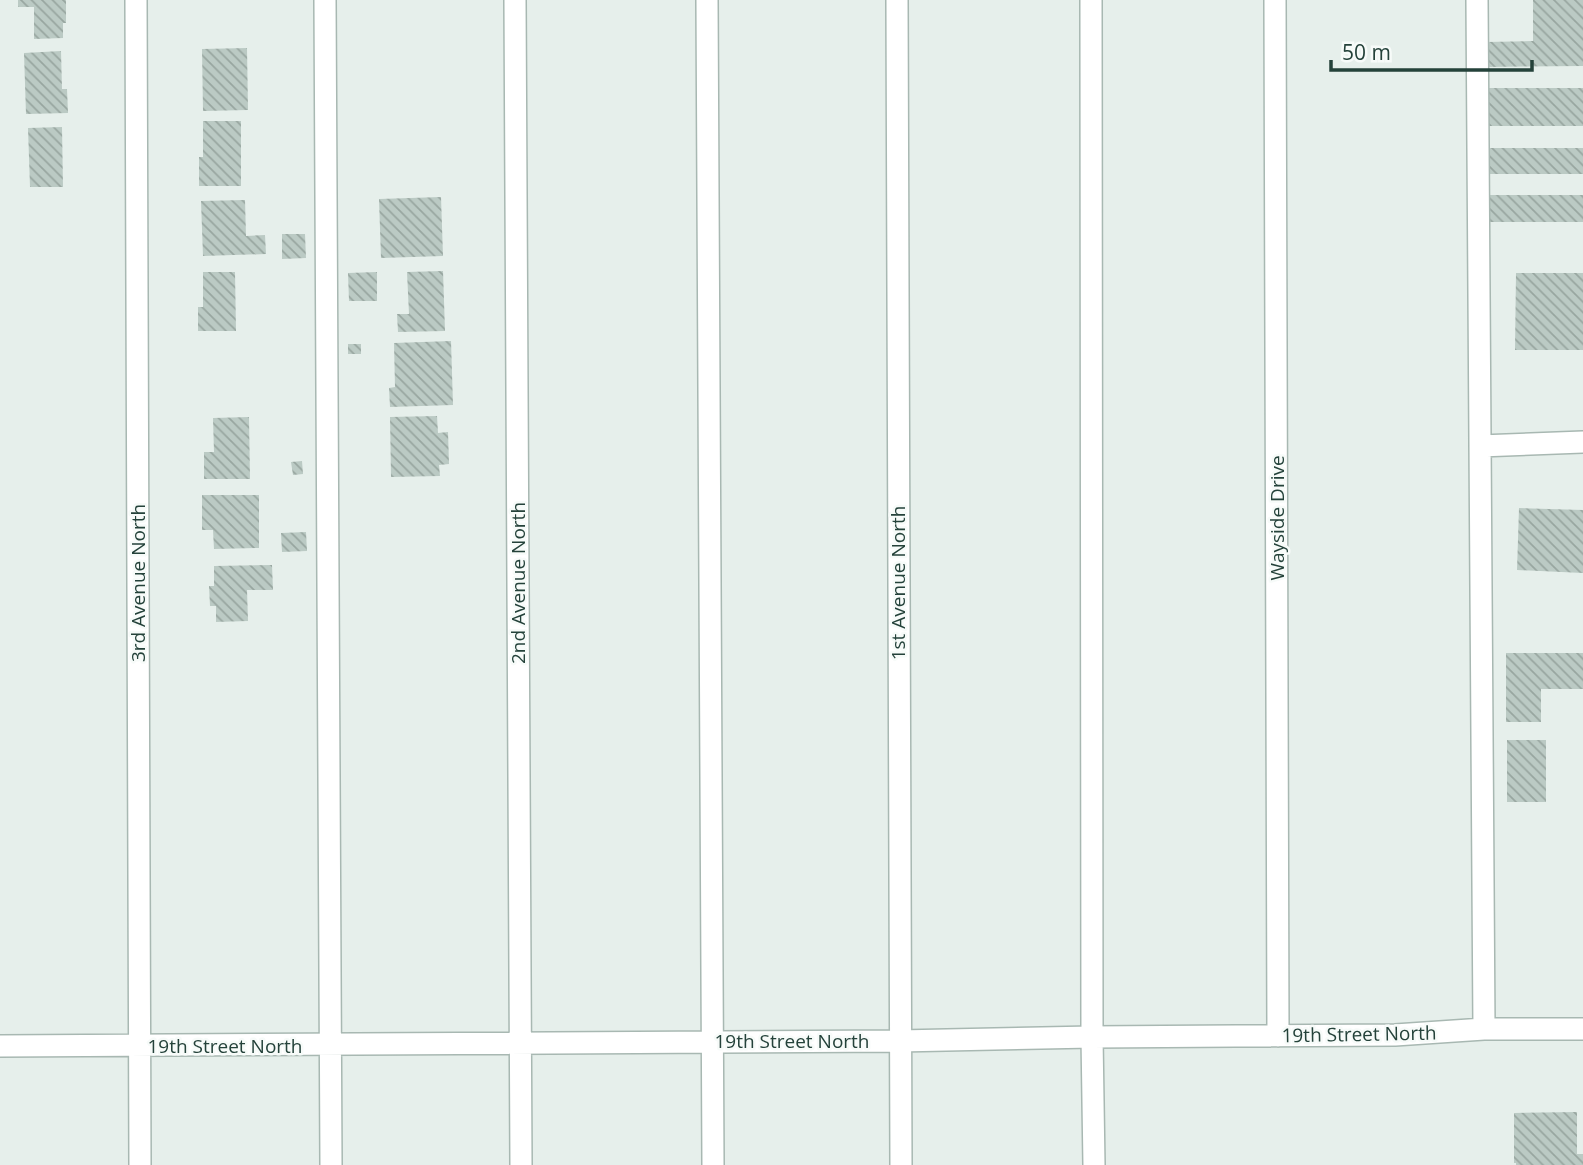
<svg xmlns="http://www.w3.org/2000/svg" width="1583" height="1165" viewBox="0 0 1583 1165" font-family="'Open Sans',sans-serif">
	<defs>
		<pattern id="building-back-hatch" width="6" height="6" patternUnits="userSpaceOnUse" patternTransform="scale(1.75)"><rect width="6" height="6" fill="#bbcac4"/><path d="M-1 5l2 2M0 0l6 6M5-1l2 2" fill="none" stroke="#98a6a0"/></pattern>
	</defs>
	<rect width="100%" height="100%" fill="#e6efeb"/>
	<!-- building -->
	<path fill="url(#building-back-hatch)" d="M18,0H66V23H63V38L34,39V7H18Z
		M1533,0H1583V66L1486,67V42L1533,41Z
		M247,48L248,110L203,111L202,49Z
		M61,51L62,89H67L68,113L26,114L24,53Z
		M1486,88H1583V126H1486Z
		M203,121H241V186H199V157H203Z
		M62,127L63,187H30L28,128Z
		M1486,148H1583V174H1486Z
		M1487,195H1583V222H1487Z
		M441,197L443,256L381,258L379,199Z
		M245,200L246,236L265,235L266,254L203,256L201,201Z
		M282,234H305L306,258L282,259Z
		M443,271L445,331L398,332L397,314H409L407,272Z
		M203,272H235L236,331H198V307H203Z
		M377,272V301H349L348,273Z
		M1516,273H1583V350H1515Z
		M451,341L453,405L390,407L389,388L395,387L394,343Z
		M348,344H361V354H348Z
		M437,416L438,433L448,432L449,464L439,465L440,476L391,477L390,417Z
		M249,417L250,479H204V452H214L213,418Z
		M302,461L303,474L293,475L291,462Z
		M202,495H259V548L214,549L213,530H202Z
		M1519,508L1583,510V573L1517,570Z
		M306,532L307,551L282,552L281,533Z
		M272,565L273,590H247L248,621L216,622V606H210L209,586H214V566Z
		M1506,653H1583V689H1541V722H1506Z
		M1507,740H1546V802H1507Z
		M1577,1112V1154H1583V1165H1516V1163H1514V1113Z"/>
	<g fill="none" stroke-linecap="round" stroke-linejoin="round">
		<!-- minor casing -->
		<g stroke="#a8b8b2" stroke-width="24">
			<path id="minor" d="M136,0L140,1165
				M325,0L331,1165
				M515,0L521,1165
				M707,0L713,1165
				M897,0L901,1165
				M1091,0L1092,1037L1094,1165
				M1275,0L1278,1036
				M1477,0L1484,1029
				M1480,446L1583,442
				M0,1046L899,1041L1092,1037L1395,1035L1484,1029H1583"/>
		</g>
		<!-- minor -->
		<use href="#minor" stroke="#fff" stroke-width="21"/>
	</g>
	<g text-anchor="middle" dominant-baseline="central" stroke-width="5" stroke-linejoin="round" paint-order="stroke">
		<!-- street labels -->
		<g font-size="19" fill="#24423a" stroke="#f7fbf9">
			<text transform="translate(1277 518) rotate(-90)">Wayside Drive</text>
			<text transform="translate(138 583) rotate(-90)">3rd Avenue North</text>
			<text transform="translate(518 583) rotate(-90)">2nd Avenue North</text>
			<text transform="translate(898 583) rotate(-90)">1st Avenue North</text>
			<text transform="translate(1359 1034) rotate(-1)">19th Street North</text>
			<text x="792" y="1041">19th Street North</text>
			<text x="225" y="1046">19th Street North</text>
		</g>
	</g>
	<!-- scale -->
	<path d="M1331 60v10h201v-10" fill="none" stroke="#24423a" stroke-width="3.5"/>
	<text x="1342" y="60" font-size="21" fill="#24423a" stroke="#f7fbf9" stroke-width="5" paint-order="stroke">50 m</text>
</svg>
